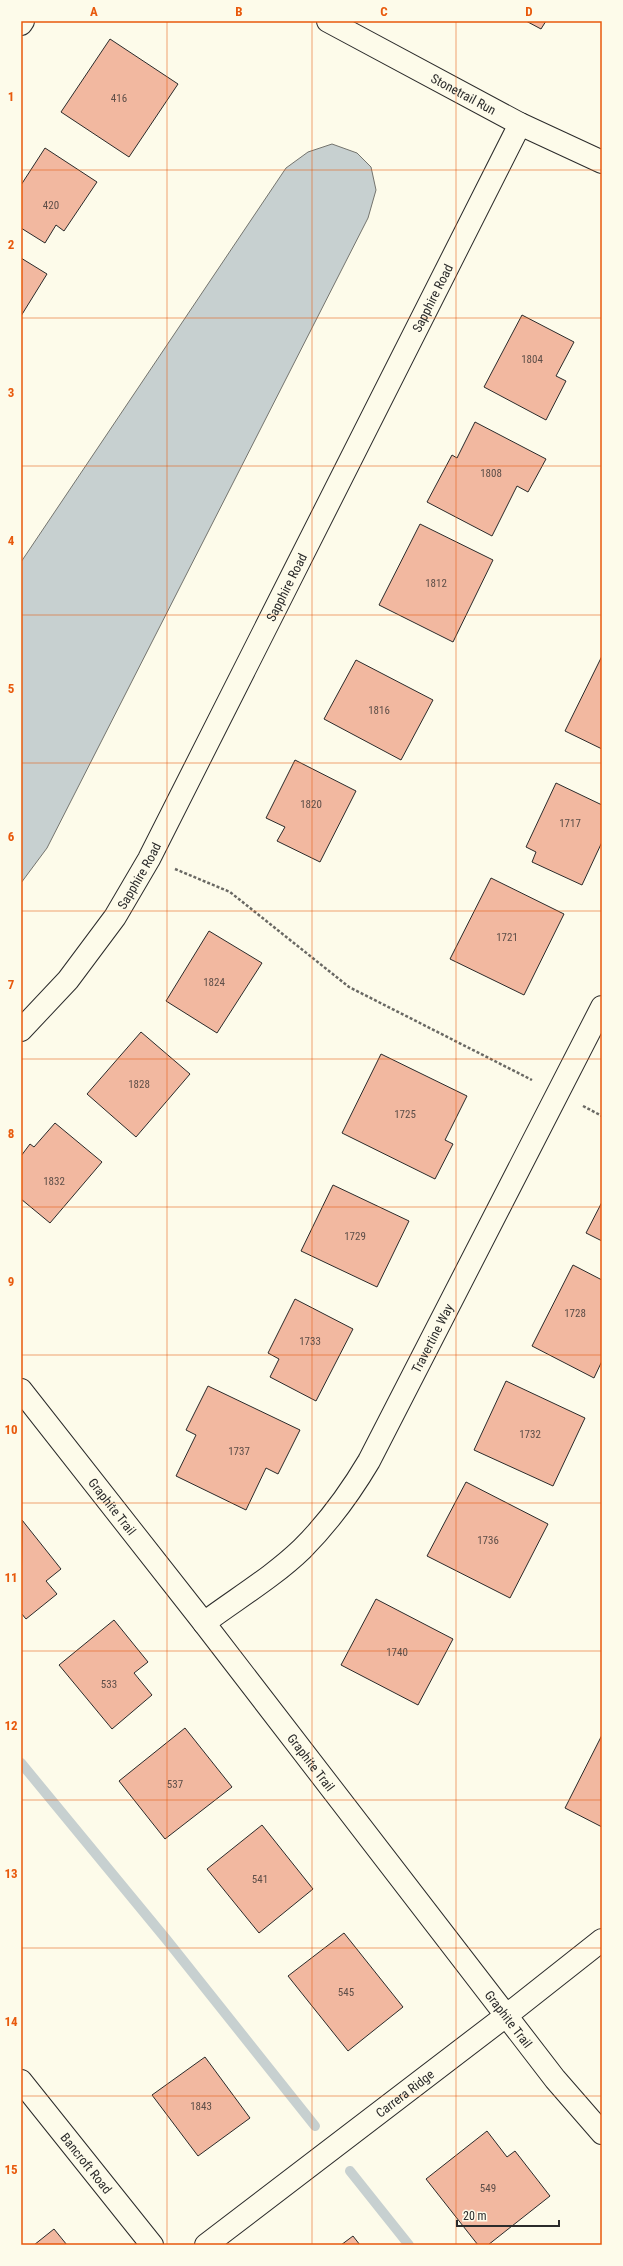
<svg xmlns="http://www.w3.org/2000/svg" width="623" height="2266" viewBox="0 0 623 2266" font-family="'Roboto Condensed',sans-serif">
	<rect width="100%" height="100%" fill="#fdfbea"/>
	<!-- water -->
	<path fill="#c7d0d0" stroke="#74746e" d="M332,144L357,153L371,167L376,190L368,218L47,848L21,883V562L286,168L308,152Z"/>
	<g fill="none" stroke-linecap="round" stroke-linejoin="round">
		<!-- stream -->
		<path stroke="#c7d0d0" stroke-width="10" d="M21,1763L166,1939L315,2126
			M350,2171L409,2245"/>
	</g>
	<!-- building -->
	<path fill="#f2b8a0" stroke="#2b2b2b" d="M526,21H546L541,29Z
		M110,39L178,84L129,157L61,112Z
		M45,148L97,182L64,231L56,225L45,243L21,228V185Z
		M21,258L47,274L21,316Z
		M522,315L574,342L556,376L566,381L546,420L484,387Z
		M475,422L546,459L528,492L517,486L492,536L427,502L452,455L457,458Z
		M420,524L493,560L453,642L379,605Z
		M602,656V749L565,731Z
		M356,660L433,700L401,760L324,719Z
		M295,760L356,791L320,862L277,841L285,827L266,818Z
		M556,783L602,805V842L582,885L532,862L536,852L526,847Z
		M491,878L564,914L524,995L450,959Z
		M209,931L262,963L217,1033L166,1001Z
		M141,1032L190,1074L136,1137L87,1094Z
		M381,1054L467,1096L445,1140L453,1144L435,1179L342,1133Z
		M55,1123L102,1162L50,1223L21,1199V1156L30,1144L34,1147Z
		M333,1185L409,1221L377,1287L301,1251Z
		M602,1202V1241L586,1233Z
		M573,1265L602,1280V1361L594,1378L532,1346Z
		M295,1299L353,1329L316,1401L270,1377L279,1359L268,1353Z
		M506,1381L585,1418L553,1486L474,1450Z
		M208,1386L300,1430L278,1474L266,1468L246,1510L176,1476L196,1435L186,1430Z
		M466,1482L548,1524L510,1598L427,1556Z
		M22,1520L61,1569L46,1581L57,1594L26,1619L21,1613Z
		M376,1599L453,1639L418,1705L341,1665Z
		M114,1620L148,1662L134,1673L152,1695L112,1729L59,1665Z
		M185,1728L232,1787L165,1839L119,1781Z
		M602,1735V1827L565,1808Z
		M262,1825L313,1889L259,1933L207,1869Z
		M344,1933L403,2007L348,2051L288,1976Z
		M205,2057L250,2118L198,2156L152,2095Z
		M487,2131L507,2157L515,2151L550,2196L488,2245H478L426,2179Z
		M54,2229L67,2245H34Z
		M353,2236L360,2245H341Z"/>
	<g fill="none" stroke-linecap="round" stroke-linejoin="round">
		<!-- minor casing -->
		<g stroke="#2b2b2b" stroke-width="24">
			<g id="minor">
				<path id="s1" d="M328,21L520,124L602,162"/>
				<path d="M21,24L23,21"/>
				<path id="s2" d="M21,1030L68,980L115,917L149,859L520,124"/>
				<path id="s3" d="M21,1390L204,1623L555,2079L602,2133"/>
				<path id="s4" d="M204,1623C236,1599 273,1577 302,1549C329,1522 350,1493 369,1461L602,1007"/>
				<path id="s5" d="M21,2081L152,2245"/>
				<path id="s6" d="M206,2245L507,2015L602,1940"/>
			</g>
		</g>
		<!-- path -->
		<path stroke="#6a6964" stroke-width="2.5" stroke-dasharray="3 2" stroke-linecap="butt" d="M175,869L230,892L349,987L532,1080
			M583,1106L602,1116"/>
		<!-- minor -->
		<use href="#minor" stroke="#fdfbea" stroke-width="22"/>
	</g>
	<!-- grid -->
	<path fill="none" stroke="#e8590c" stroke-width="1" stroke-opacity="0.55" d="M167,21V2245M312,21V2245M456,21V2245M21,170H602M21,318H602M21,466H602M21,615H602M21,763H602M21,911H602M21,1059H602M21,1207H602M21,1355H602M21,1503H602M21,1651H602M21,1800H602M21,1948H602M21,2096H602"/>
	<g text-anchor="middle" dominant-baseline="central" stroke-width="3" stroke-linejoin="round" paint-order="stroke">
		<!-- number labels -->
		<g font-size="11" fill="#5d4e48">
			<text x="119" y="98">416</text>
			<text x="51" y="205">420</text>
			<text x="532" y="359">1804</text>
			<text x="491" y="473">1808</text>
			<text x="436" y="583">1812</text>
			<text x="379" y="710">1816</text>
			<text x="311" y="804">1820</text>
			<text x="570" y="823">1717</text>
			<text x="507" y="937">1721</text>
			<text x="214" y="982">1824</text>
			<text x="139" y="1084">1828</text>
			<text x="405" y="1114">1725</text>
			<text x="54" y="1181">1832</text>
			<text x="355" y="1236">1729</text>
			<text x="575" y="1313">1728</text>
			<text x="310" y="1341">1733</text>
			<text x="530" y="1434">1732</text>
			<text x="239" y="1451">1737</text>
			<text x="488" y="1540">1736</text>
			<text x="397" y="1652">1740</text>
			<text x="109" y="1684">533</text>
			<text x="175" y="1784">537</text>
			<text x="260" y="1879">541</text>
			<text x="346" y="1992">545</text>
			<text x="201" y="2106">1843</text>
			<text x="488" y="2188">549</text>
		</g>
		<!-- street labels -->
		<g font-size="13" fill="#2b2b2b" stroke="#fdfbea">
			<text stroke="none"><textPath href="#s1" startOffset="154">Stonetrail Run</textPath></text>
			<text stroke="none"><textPath href="#s2" startOffset="843">Sapphire Road</textPath></text>
			<text stroke="none"><textPath href="#s2" startOffset="519">Sapphire Road</textPath></text>
			<text stroke="none"><textPath href="#s2" startOffset="195">Sapphire Road</textPath></text>
			<text stroke="none"><textPath href="#s4" startOffset="372">Travertine Way</textPath></text>
			<text stroke="none"><textPath href="#s3" startOffset="148">Graphite Trail</textPath></text>
			<text stroke="none"><textPath href="#s3" startOffset="472">Graphite Trail</textPath></text>
			<text stroke="none"><textPath href="#s3" startOffset="796">Graphite Trail</textPath></text>
			<text stroke="none"><textPath href="#s6" startOffset="250">Carrera Ridge</textPath></text>
			<text stroke="none"><textPath href="#s5" startOffset="105">Bancroft Road</textPath></text>
		</g>
	</g>
	<!-- border -->
	<rect width="623" height="2266" fill="none" stroke="#fdfbea" stroke-width="44"/>
	<!-- scale -->
	<path d="M457 2220v6h102v-6" fill="none" stroke="#2b2b2b" stroke-width="2"/>
	<text x="463" y="2220" font-size="12" fill="#2b2b2b" stroke="#fdfbea" stroke-width="3" paint-order="stroke">20 m</text>
	<rect x="22" y="22" width="579" height="2222" fill="none" stroke="#e8590c" stroke-width="1.5"/>
	<g font-size="13" text-anchor="middle" font-weight="bold" fill="#e8590c">
		<text x="94" y="16">A</text>
		<text x="239" y="16">B</text>
		<text x="384" y="16">C</text>
		<text x="529" y="16">D</text>
		<text x="11" y="101">1</text>
		<text x="11" y="249">2</text>
		<text x="11" y="397">3</text>
		<text x="11" y="545">4</text>
		<text x="11" y="693">5</text>
		<text x="11" y="841">6</text>
		<text x="11" y="989">7</text>
		<text x="11" y="1138">8</text>
		<text x="11" y="1286">9</text>
		<text x="11" y="1434">10</text>
		<text x="11" y="1582">11</text>
		<text x="11" y="1730">12</text>
		<text x="11" y="1878">13</text>
		<text x="11" y="2026">14</text>
		<text x="11" y="2174">15</text>
	</g>
</svg>
